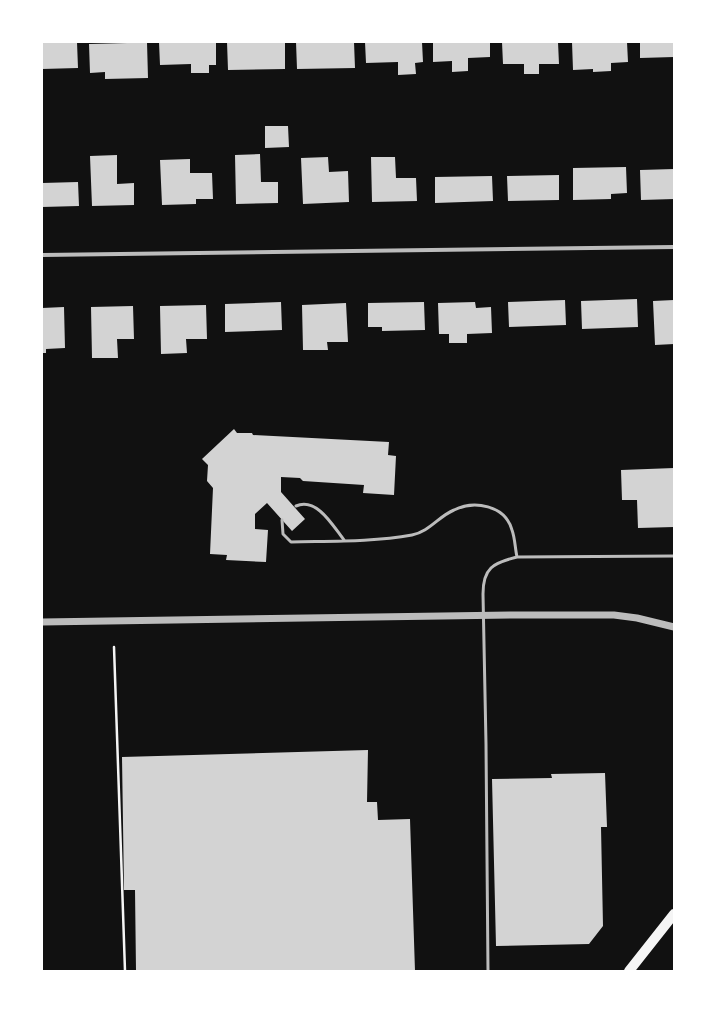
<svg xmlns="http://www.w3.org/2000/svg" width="716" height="1013" viewBox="0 0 716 1013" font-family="'Varela Round',sans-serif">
	<rect width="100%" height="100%" fill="#111"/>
	<!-- building -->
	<path fill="#d3d3d3" d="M42,42H77L78,68L42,69Z
		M127,42H147L148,78L105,79V72L90,73L89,44L127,43Z
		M159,42H216V65H209V73H191V64L160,65Z
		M227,42H285V69L228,70Z
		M296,42H354L355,68L297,69Z
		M365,42H422L423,62L415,63L416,74L398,75V62L366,63Z
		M433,42H490V57L468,58V71L452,72V61L433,62Z
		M502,42H558L559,64H539V74H524V64H503Z
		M572,42H627L628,62L611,63V71L593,72V69L573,70Z
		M640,42H674V57L640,58Z
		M265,126H288L289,147L265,148Z
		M260,154L261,182H278V203L236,204L235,155Z
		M117,155V184L134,183V205L92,206L90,156Z
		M328,157L329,172L348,171L349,202L303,204L301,158Z
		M371,157H395L396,178H416L417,201L372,202Z
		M190,159V173H212L213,199H196V204L162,205L160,160Z
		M626,167L627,193L611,194V199L573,200V168Z
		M674,169V199L641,200L640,170Z
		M559,175V200L508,201L507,176Z
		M492,176L493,201L435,203V177Z
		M78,182L79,206L42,207V183Z
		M637,299L638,327L582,329L581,301Z
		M565,300L566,325L509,327L508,302Z
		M674,300V344L655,345L653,301Z
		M281,302L282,330L225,332V304Z
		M424,302L425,330L382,331V327H368V303Z
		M475,302L476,308L491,307L492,333L467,334V343H449V334H439L438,303Z
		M346,303L348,342H327L328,350H303L302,305Z
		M206,305L207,339H186L187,353L161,354L160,306Z
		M133,306L134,339H117L118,358H92L91,307Z
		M64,307L65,348L46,349V353H42V308Z
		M234,429L237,433H252L253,435L389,442L388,455L396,456L394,495L363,493L364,485L303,481L300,478L281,477V492L305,519L292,531L267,503L255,514V529L268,530L266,562L226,560L227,555L210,554L213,488L207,481L208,465L202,459Z
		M674,468V527L638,528L637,500H622L621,470Z
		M368,750L367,802H377L378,820L410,819L415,971H136L135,890H124L122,757Z
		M605,773L607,827H601L603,926L589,944L496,946L492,779L552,778L551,774Z"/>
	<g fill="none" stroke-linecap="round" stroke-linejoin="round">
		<!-- path -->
		<path stroke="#f5f5f5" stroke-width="2.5" d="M114,647L125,971"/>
		<!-- service -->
		<path stroke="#bcbcbc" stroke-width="3" d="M296,506C317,497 333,526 344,540
			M282,520L283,534L291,542C331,541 373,542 412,535C429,532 439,516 454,510C474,500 505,505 512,530C515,538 515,548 517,557
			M488,971L486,744L483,594C483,568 493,563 517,557L674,556"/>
		<!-- minor -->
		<path stroke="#bcbcbc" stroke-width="4" d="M42,255L674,247"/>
		<!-- tertiary -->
		<path stroke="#bcbcbc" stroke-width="7" d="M42,622L512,615H614L637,618L674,627"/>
		<!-- primary -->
		<path stroke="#f5f5f5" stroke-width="10" d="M629,971L674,914"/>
	</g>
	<!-- border -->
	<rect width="716" height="1013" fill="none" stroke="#ffffff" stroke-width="86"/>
</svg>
